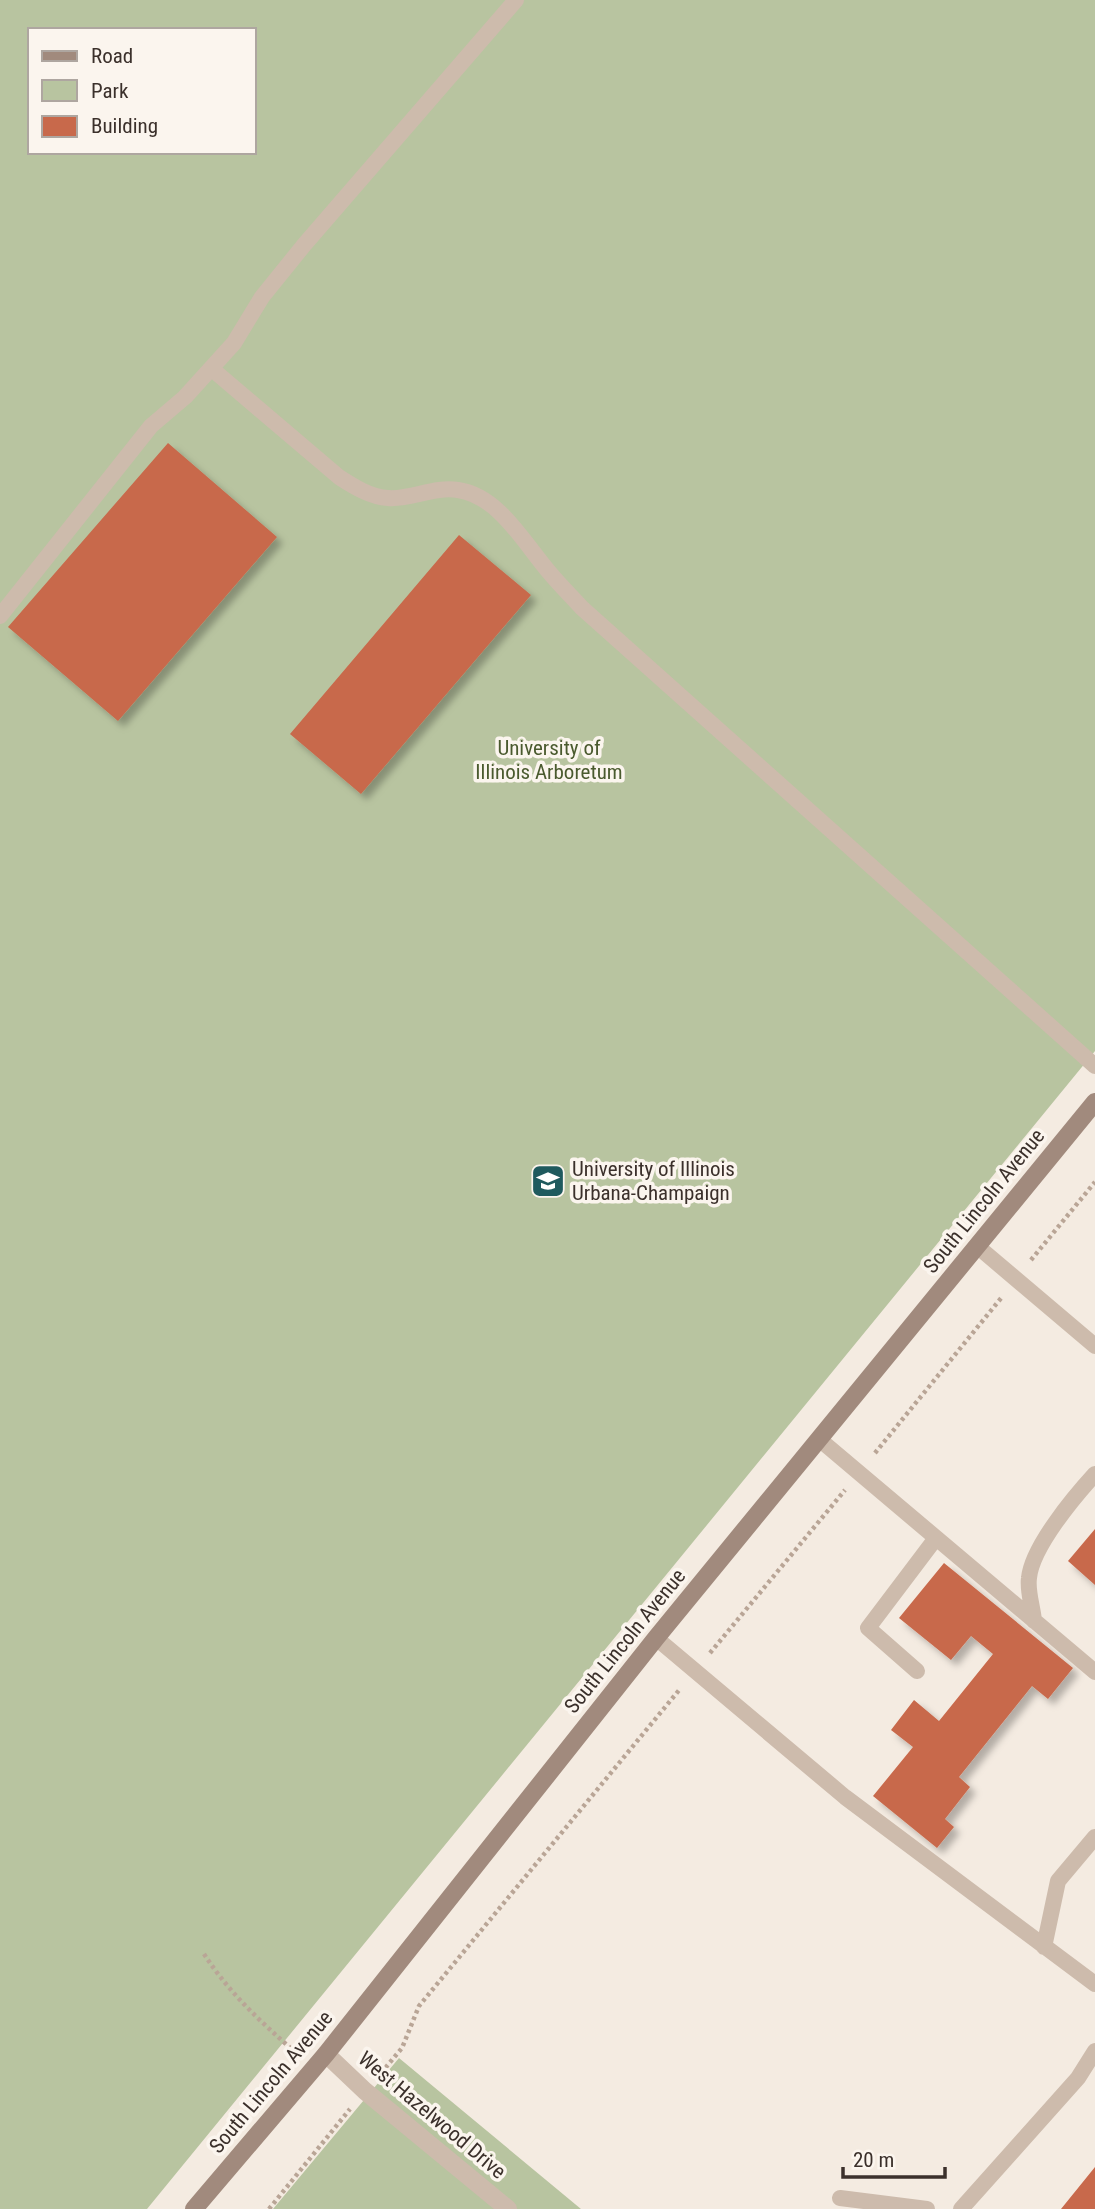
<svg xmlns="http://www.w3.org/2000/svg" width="1095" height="2209" viewBox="0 0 1095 2209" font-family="'Roboto Condensed',sans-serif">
	<defs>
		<filter id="shadow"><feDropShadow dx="6" dy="6" stdDeviation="3.5" flood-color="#0004"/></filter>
	</defs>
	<rect width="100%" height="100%" fill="#f4ebe1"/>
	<!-- green -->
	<path fill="#b8c4a0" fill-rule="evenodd" d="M0,0H1095V1051L147,2209H0ZM30,30H254V152H30Z
		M399,2058L581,2209H273Z"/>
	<!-- building -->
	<path fill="#c8694b" filter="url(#shadow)" d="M168,443L277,537L118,721L8,627Z
		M459,535L531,595L361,794L290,734Z
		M1095,1529V1585L1068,1561Z
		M944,1563L1073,1668L1048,1699L1032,1686L959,1777L970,1787L945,1819L954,1827L937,1848L873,1796L913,1747L891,1730L914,1700L939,1721L993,1654L971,1636L951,1660L899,1618Z
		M1095,2167V2209H1061Z"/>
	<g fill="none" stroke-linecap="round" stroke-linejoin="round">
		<!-- path -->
		<path stroke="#b9a596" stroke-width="4.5" stroke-dasharray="3.5 3.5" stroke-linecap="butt" d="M1031,1260L1095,1182
			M875,1453L1002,1297
			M710,1653L845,1490
			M204,1954C230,1994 260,2021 296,2053
			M381,2073L402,2048L419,2006L680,1689
			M269,2209L350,2109"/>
		<!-- service -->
		<path stroke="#cdbbac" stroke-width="16" d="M212,369L339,477C353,486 370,497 388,498C411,500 434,486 458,490C499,496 524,543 549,572C559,584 571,596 582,608L1095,1066
			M0,616L151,426L185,397L234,343L262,297L304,245L516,0
			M977,1246L1095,1346
			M819,1439L1095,1672
			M1034,1621C1033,1608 1027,1591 1029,1578C1032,1547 1074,1497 1095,1474
			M656,1638L845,1797L1095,1984
			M917,1671L868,1628L936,1538
			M1044,1947L1058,1881L1095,1837
			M840,2198L927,2209
			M961,2209L1078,2078L1095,2051"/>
		<!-- minor -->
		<path stroke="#cdbbac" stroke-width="18" d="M326,2054L365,2091L508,2209"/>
		<!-- secondary -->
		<path stroke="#a18a7d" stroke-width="18" d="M194,2209L326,2054L656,1638L1095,1102"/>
	</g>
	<!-- icons -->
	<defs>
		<g id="university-square" transform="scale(1.75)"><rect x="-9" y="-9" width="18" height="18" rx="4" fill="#1f5a5e" stroke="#fbf5ee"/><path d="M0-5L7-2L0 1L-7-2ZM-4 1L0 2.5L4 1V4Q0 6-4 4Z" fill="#fff"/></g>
	</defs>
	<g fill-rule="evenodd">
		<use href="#university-square" x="548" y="1181"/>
	</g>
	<g text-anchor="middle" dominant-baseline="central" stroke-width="7" stroke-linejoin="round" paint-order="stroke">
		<!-- park labels -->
		<g font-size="21" fill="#4a5a2e" stroke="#fbf5ee">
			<text x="549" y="748">University of<tspan x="549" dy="24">Illinois Arboretum</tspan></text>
		</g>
		<!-- poi labels -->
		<g font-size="21" fill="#3b302b" stroke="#fbf5ee" text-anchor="start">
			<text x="572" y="1169">University of Illinois<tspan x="572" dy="24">Urbana-Champaign</tspan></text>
		</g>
		<!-- street labels -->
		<g font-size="21" fill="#3b302b" stroke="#fbf5ee">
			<text transform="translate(984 1201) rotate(-51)">South Lincoln Avenue</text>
			<text transform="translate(625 1641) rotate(-51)">South Lincoln Avenue</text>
			<text transform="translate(271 2082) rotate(-50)">South Lincoln Avenue</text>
			<text transform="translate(432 2115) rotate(40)">West Hazelwood Drive</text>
		</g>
	</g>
	<!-- legend -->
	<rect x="28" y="28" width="228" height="126" fill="#fbf5ee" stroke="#aea6a0" stroke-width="2"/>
	<rect x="42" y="51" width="35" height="10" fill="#a18a7d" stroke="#aea6a0" stroke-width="2"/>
	<text x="91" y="63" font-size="21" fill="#3b302b">Road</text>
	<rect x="42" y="80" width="35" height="21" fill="#b8c4a0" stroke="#aea6a0" stroke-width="2"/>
	<text x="91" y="98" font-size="21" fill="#3b302b">Park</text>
	<rect x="42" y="116" width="35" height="21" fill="#c8694b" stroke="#aea6a0" stroke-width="2"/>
	<text x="91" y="133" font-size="21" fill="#3b302b">Building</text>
	<!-- scale -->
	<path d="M843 2167v10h102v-10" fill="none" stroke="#3b302b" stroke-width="3.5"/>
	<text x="853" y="2167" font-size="21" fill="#3b302b" stroke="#fbf5ee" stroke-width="5" paint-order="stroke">20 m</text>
</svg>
